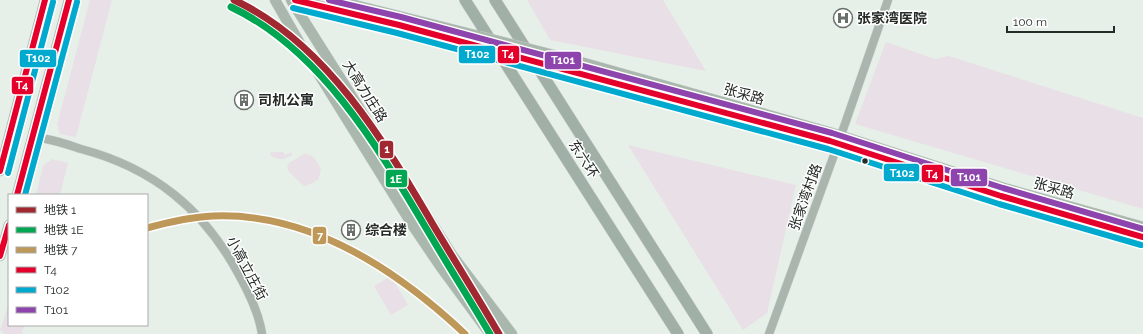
<svg xmlns="http://www.w3.org/2000/svg" width="1143" height="334" viewBox="0 0 1143 334" font-family="Raleway,'Noto Sans SC',sans-serif">
	<rect width="100%" height="100%" fill="#e6f0e9"/>
	<!-- green -->
	<path fill="#e9dfe6" d="M90,0H112L76,137L60,134L57,125Z
		M527,0H663L706,71L550,40Z
		M886,42L935,59L949,56L1143,118V209L855,124Z
		M628,145L796,185L767,313L743,330Z
		M271,152H283L285,155L291,152L292,155C283,160 280,161 271,156L270,154Z
		M304,154C313,153 318,162 321,170L318,180L306,186H304L289,172L287,168L289,163Z
		M52,159L68,163L60,195H36L43,166Z
		M391,276L408,305L391,315L374,286Z
		M9,303V325H24L22,334H5L0,330Z"/>
	<g fill="none" stroke-linecap="round" stroke-linejoin="round">
		<!-- minor casing -->
		<g stroke="#c4ccc7" stroke-width="9">
			<path id="minor" d="M31,140C36,140 42,138 46,139C58,141 69,145 81,149C153,168 204,209 239,275C249,293 259,313 262,334
				M769,334L838,144L888,0"/>
		</g>
		<!-- major casing -->
		<g stroke="#c4ccc7" stroke-width="11">
			<path id="major" d="M275,0L302,47L415,229L440,266L490,334
				M291,0L452,255L512,334
				M295,0L399,25L486,49
				M334,0L479,36
				M577,61L832,133L1004,188L1143,227
				M581,74L830,141L1001,196L1143,237
				M0,171L45,0
				M17,195L69,0
				M0,256L9,225"/>
		</g>
		<!-- highway casing -->
		<g stroke="#c4ccc7" stroke-width="12">
			<path id="highway" d="M465,0L678,334
				M495,0L707,334"/>
		</g>
		<!-- minor -->
		<use href="#minor" stroke="#aab5ad" stroke-width="8"/>
		<!-- major -->
		<use href="#major" stroke="#a9b7ad" stroke-width="10"/>
		<!-- highway -->
		<use href="#highway" stroke="#a0b0a6" stroke-width="11"/>
		<!-- major-bridge casing -->
		<g stroke="#c4ccc7" stroke-width="11" stroke-linecap="butt">
			<path id="major-bridge" d="M479,36L577,61
				M486,49L581,74"/>
		</g>
		<!-- major-bridge -->
		<use href="#major-bridge" stroke="#a9b7ad" stroke-width="10"/>
		<!-- bus-1 casing -->
		<g stroke="#fff" stroke-width="9">
			<path id="bus-1" d="M295,0L399,25L830,141L1001,196L1143,237
				M0,171L45,0
				M17,195L69,0
				M0,256L9,225"/>
		</g>
		<!-- bus-2 casing -->
		<g stroke="#fff" stroke-width="9">
			<path id="bus-2" d="M293,8L397,33L828,149L999,204L1141,245
				M8,173L53,2
				M25,195L77,2"/>
		</g>
		<!-- bus-3 casing -->
		<g stroke="#fff" stroke-width="9">
			<path id="bus-3" d="M329,0L401,17L832,133L1003,188L1143,229"/>
		</g>
		<!-- bus-1 -->
		<use href="#bus-1" stroke="#e4002b" stroke-width="6"/>
		<!-- bus-2 -->
		<use href="#bus-2" stroke="#00a9ce" stroke-width="6"/>
		<!-- bus-3 -->
		<use href="#bus-3" stroke="#8e44ad" stroke-width="6"/>
		<!-- metro-1 casing -->
		<g stroke="#fff" stroke-width="10">
			<path id="metro-1" d="M234,0C327,43 385,143 435,228C456,263 478,298 499,334"/>
		</g>
		<!-- metro-2 casing -->
		<g stroke="#fff" stroke-width="10">
			<path id="metro-2" d="M231,7C322,50 379,149 429,233C449,267 470,300 490,334"/>
		</g>
		<!-- metro-3 casing -->
		<g stroke="#fff" stroke-width="10">
			<path id="metro-3" d="M147,228C169,222 190,217 213,216C311,212 397,270 465,334"/>
		</g>
		<!-- metro-1 -->
		<use href="#metro-1" stroke="#a12830" stroke-width="7"/>
		<!-- metro-2 -->
		<use href="#metro-2" stroke="#00a651" stroke-width="7"/>
		<!-- metro-3 -->
		<use href="#metro-3" stroke="#be9859" stroke-width="7"/>
	</g>
	<!-- icons -->
	<defs>
		<g id="hospital-ring" transform="scale(1)"><circle r="9.5" fill="#fff" stroke="#69706b" stroke-width="1.5"/><path d="M-5-5h3v3.5h4V-5h3V5h-3V1.5h-4V5h-3Z" fill="#69706b"/></g>
		<g id="building-ring" transform="scale(1)"><circle r="9.5" fill="#fff" stroke="#69706b" stroke-width="1.5"/><path d="M-4-6H4V6H1V3H-1V6H-4ZM-2.5-4.3h1.7v1.8h-1.7ZM.8-4.3h1.7v1.8H.8ZM-2.5-1h1.7V.8h-1.7ZM.8-1h1.7V.8H.8Z" fill="#69706b"/></g>
	</defs>
	<g fill-rule="evenodd">
		<use href="#hospital-ring" x="843" y="18"/>
		<use href="#building-ring" x="244" y="100"/>
		<use href="#building-ring" x="351" y="230"/>
	</g>
	<!-- markers -->
	<circle fill="#252b27" stroke="#fff" stroke-width="1.5" cx="865" cy="161" r="3.5"/>
	<g text-anchor="middle" dominant-baseline="central" stroke-width="3" stroke-linejoin="round" paint-order="stroke">
		<!-- poi labels -->
		<g font-size="14" font-weight="bold" fill="#252b27" stroke="#fff" text-anchor="start">
			<text x="857" y="18">张家湾医院</text>
			<text x="258" y="100">司机公寓</text>
			<text x="365" y="230">综合楼</text>
		</g>
		<!-- street labels -->
		<g font-size="14" fill="#252b27" stroke="#fff">
			<text transform="translate(365 91) rotate(58)">大高力庄路</text>
			<text transform="translate(744 94) rotate(16)">张采路</text>
			<text transform="translate(584 159) rotate(57)">东六环</text>
			<text transform="translate(1054 188) rotate(16)">张采路</text>
			<text transform="translate(805 197) rotate(-70)">张家湾村路</text>
			<text transform="translate(247 268) rotate(62)">小高立庄街</text>
		</g>
	</g>
	<g stroke="#fff" stroke-width="1.5">
		<rect x="497" y="45" width="23" height="19" rx="4" fill="#e4002b"/>
		<rect x="458" y="45" width="38" height="19" rx="4" fill="#00a9ce"/>
		<rect x="19" y="49" width="38" height="19" rx="4" fill="#00a9ce"/>
		<rect x="544" y="51" width="38" height="19" rx="4" fill="#8e44ad"/>
		<rect x="11" y="76" width="23" height="19" rx="4" fill="#e4002b"/>
		<rect x="379" y="140" width="15" height="19" rx="4" fill="#a12830"/>
		<rect x="883" y="163" width="37" height="19" rx="4" fill="#00a9ce"/>
		<rect x="921" y="164" width="23" height="19" rx="4" fill="#e4002b"/>
		<rect x="950" y="168" width="38" height="19" rx="4" fill="#8e44ad"/>
		<rect x="385" y="169" width="23" height="19" rx="4" fill="#00a651"/>
		<rect x="312" y="226" width="15" height="19" rx="4" fill="#be9859"/>
	</g>
	<g font-size="11" text-anchor="middle" font-weight="bold" fill="#fff">
		<text x="508" y="58">T4</text>
		<text x="477" y="58">T102</text>
		<text x="38" y="62">T102</text>
		<text x="563" y="64">T101</text>
		<text x="22" y="89">T4</text>
		<text x="387" y="153">1</text>
		<text x="902" y="177">T102</text>
		<text x="932" y="178">T4</text>
		<text x="969" y="181">T101</text>
		<text x="396" y="183">1E</text>
		<text x="320" y="239">7</text>
	</g>
	<!-- legend -->
	<rect x="8" y="194" width="140" height="132" fill="#ffffff" stroke="#a8aaa9"/>
	<rect x="16" y="207" width="20" height="6" fill="#a12830" stroke="#a8aaa9"/>
	<text x="44" y="214" font-size="12" fill="#252b27">地铁 1</text>
	<rect x="16" y="227" width="20" height="6" fill="#00a651" stroke="#a8aaa9"/>
	<text x="44" y="234" font-size="12" fill="#252b27">地铁 1E</text>
	<rect x="16" y="247" width="20" height="6" fill="#be9859" stroke="#a8aaa9"/>
	<text x="44" y="254" font-size="12" fill="#252b27">地铁 7</text>
	<rect x="16" y="267" width="20" height="6" fill="#e4002b" stroke="#a8aaa9"/>
	<text x="44" y="274" font-size="12" fill="#252b27">T4</text>
	<rect x="16" y="287" width="20" height="6" fill="#00a9ce" stroke="#a8aaa9"/>
	<text x="44" y="294" font-size="12" fill="#252b27">T102</text>
	<rect x="16" y="307" width="20" height="6" fill="#8e44ad" stroke="#a8aaa9"/>
	<text x="44" y="314" font-size="12" fill="#252b27">T101</text>
	<!-- scale -->
	<path d="M1007 26v6h107v-6" fill="none" stroke="#252b27" stroke-width="2"/>
	<text x="1013" y="26" font-size="12" fill="#252b27" stroke="#ffffff" stroke-width="3" paint-order="stroke">100 m</text>
</svg>
